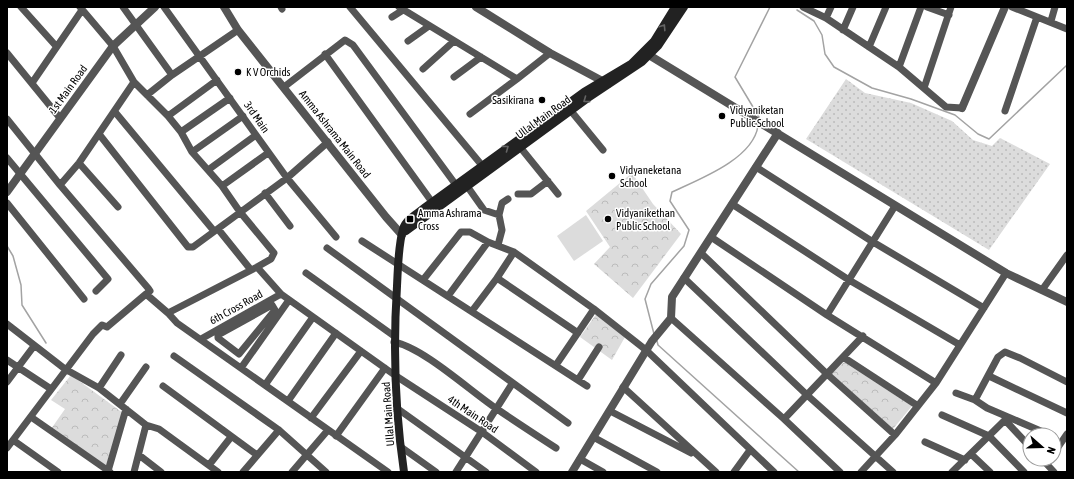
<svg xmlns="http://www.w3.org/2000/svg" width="1074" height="479" viewBox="0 0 1074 479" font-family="'Asap Condensed',sans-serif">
	<defs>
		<pattern id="grass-dots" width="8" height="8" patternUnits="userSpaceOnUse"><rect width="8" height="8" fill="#dcdcdc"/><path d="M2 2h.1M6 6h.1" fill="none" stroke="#bbb" stroke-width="1.8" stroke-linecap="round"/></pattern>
		<pattern id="forest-crowns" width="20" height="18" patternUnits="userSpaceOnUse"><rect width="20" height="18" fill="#dcdcdc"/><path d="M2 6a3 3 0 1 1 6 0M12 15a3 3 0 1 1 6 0" fill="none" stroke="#bbb"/></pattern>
	</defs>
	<rect width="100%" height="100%" fill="#fff"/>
	<!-- grass -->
	<path fill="url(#grass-dots)" d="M846,79L865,93L911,103L952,121L973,140L992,146L1000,138L1050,164L989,250L806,139Z"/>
	<!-- forest -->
	<path fill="url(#forest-crowns)" d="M632,173L653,204L681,234L633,298L594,264L610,247L586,211Z
		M597,313L625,337L612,360L580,337Z
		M844,362L912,406L893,429L831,374Z
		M71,375L123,413L106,466L51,429L65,409L51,400Z"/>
	<!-- pitch -->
	<path fill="#dcdcdc" d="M586,215L603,241L574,261L557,236Z"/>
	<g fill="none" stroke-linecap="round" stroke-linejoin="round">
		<!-- stream -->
		<path stroke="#a3a3a3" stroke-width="1.5" d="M797,10L814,21L822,35L825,54L834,67L872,88L911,99L955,115L978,134L989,139L1067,65
			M759,120V117L735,77L770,7
			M7,246L13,256L21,285L22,305L46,343
			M654,334L645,299L651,284L684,246L689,230L670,201L672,192C700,179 753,159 758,126
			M657,341L658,345L799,472"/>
		<!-- minor -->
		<path stroke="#555" stroke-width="7" d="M21,7L56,46
			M80,7L113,46L134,82L168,116L181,132L192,152L222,186L240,212L274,253L271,259L257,267L168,313
			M123,7L172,75
			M164,7L287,178L336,237
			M281,7L282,9
			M350,7L485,169
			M399,7L517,79L550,53
			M803,7L826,18L899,67L946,107L962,108
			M927,7L949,15
			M1012,7L1067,29
			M392,17L403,10
			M826,18L831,7
			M1051,21L1055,7
			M843,30L853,7
			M408,41L429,26
			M869,47L886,7
			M7,53L60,118
			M325,54L432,202
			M899,67L921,7
			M423,69L454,41
			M454,77L481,57
			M32,83L82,10
			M284,87L345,40L353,45L456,185
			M924,88L951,7
			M147,95L172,75L238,30
			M571,111L603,150
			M1005,111L1037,17
			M115,112L214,231
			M470,114L517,79
			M168,116L217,80
			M7,119L60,185L148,288L150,291L146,294L168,313L177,323L388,472
			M181,132L230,98
			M99,134L188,247H193L287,178L328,142
			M520,147L558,194
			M192,152L243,116
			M7,158L108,279L96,291
			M79,163L118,207
			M756,167L873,242L984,308
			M208,170L256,135
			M60,185L79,163L134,82
			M222,186L268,153
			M467,186L484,210L499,215L502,230L498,245
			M265,193L290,226
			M518,194H531L548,181
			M7,203L84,299
			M732,204L849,280L960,345
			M499,215L502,203L508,199
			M218,229L251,270
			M711,237L827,315L936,383
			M362,241L587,386
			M327,248L568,423
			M514,252L497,278L578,333
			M701,253L827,374L895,435
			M257,267L281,294L396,376L482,432L536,472
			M306,273L394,336
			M684,278L807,395L893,472
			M423,280L461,232H470L488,242L514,252L594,309L646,350L774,472
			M1042,290L1067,255
			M448,296L488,242
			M272,305L275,310L239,354L218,338V335Z
			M472,311L497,278
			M827,315L895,206
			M671,318L784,419
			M7,324L65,369L99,388L146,425L159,429L218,472
			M201,339L281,294
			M394,342C424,348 470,391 497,409C516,422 536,435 556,448
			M174,356L279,430
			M843,357L918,406
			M7,360L51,389
			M556,365L594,309
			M241,368L289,300
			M989,376L1067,413
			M578,380L599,347
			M7,382L34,346
			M265,385L313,317
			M163,386L257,455
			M623,387L716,472
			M99,388L121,355
			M956,393L975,400
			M288,401L336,333
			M120,404L146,367
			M398,409L486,472
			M610,411L691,453
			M942,415L989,436L1024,472
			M31,417L110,472
			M311,418L361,351
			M1050,435L987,408L975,400L998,357L1005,352L1020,358L1067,382
			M336,436L385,368
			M595,438L657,472
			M13,440L58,472
			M925,442L965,460
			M401,447L436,472
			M7,448L93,334L102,325L107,327L146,294
			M1054,453L1067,434
			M971,454L990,472
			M139,455L161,472
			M580,459L603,472
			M1042,459L1054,472
			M209,465L231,437
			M108,471L126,409
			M134,472L146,425
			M243,472L279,430L326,472
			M292,472L328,430
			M456,472L512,384
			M734,472L750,450
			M840,472L784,419L863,336
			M861,472L895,435L936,383L1006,273
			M952,472L1005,420L1030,447"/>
		<!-- tertiary -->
		<path stroke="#555" stroke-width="8" d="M224,7L238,30L386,217L402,235
			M476,7L550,53L608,84
			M644,52L1006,273L1067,302
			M962,108L1005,7
			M7,192L113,46L155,7
			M572,472L652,341L671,318L672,297L778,133"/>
		<!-- secondary -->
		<path stroke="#222" stroke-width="8" d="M406,231L588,98L642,62L658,46L684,7
			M404,472C395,411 393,348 397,286C398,268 398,247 403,229C406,219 417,214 424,208L584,92L631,64L654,41L675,7"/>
	</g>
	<!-- one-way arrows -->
	<defs><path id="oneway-chevron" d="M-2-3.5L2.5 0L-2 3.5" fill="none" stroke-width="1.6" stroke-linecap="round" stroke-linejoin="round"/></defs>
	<g stroke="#646464">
		<use href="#oneway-chevron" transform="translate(663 27) rotate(-57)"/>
		<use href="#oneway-chevron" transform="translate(586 100) rotate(144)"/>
		<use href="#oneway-chevron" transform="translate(506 148) rotate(-36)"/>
	</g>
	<!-- markers -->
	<g fill="#000" stroke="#fff" stroke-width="1.5">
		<circle cx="238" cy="72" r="4"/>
		<circle cx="542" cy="100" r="4"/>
		<circle cx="722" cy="116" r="4"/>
		<circle cx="612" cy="176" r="4"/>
		<rect x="406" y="215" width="8" height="8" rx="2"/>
		<circle cx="608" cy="219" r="4"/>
	</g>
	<g text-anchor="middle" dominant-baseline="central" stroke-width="3" stroke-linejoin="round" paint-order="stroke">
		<!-- poi labels -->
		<g font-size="11" fill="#000" stroke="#fff" text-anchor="start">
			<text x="246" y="72">K V Orchids</text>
			<text x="534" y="100" text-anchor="end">Sasikirana</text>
			<text x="730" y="110">Vidyaniketan<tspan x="730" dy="13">Public School</tspan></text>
			<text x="620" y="170">Vidyaneketana<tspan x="620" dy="13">School</tspan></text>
			<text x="418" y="213">Amma Ashrama<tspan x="418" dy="13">Cross</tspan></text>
			<text x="616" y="213">Vidyanikethan<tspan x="616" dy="13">Public School</tspan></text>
		</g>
		<!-- street labels -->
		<g font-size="11" fill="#000" stroke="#fff">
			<text transform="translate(68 89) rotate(-54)">1st Main Road</text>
			<text transform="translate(257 117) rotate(55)">3rd Main</text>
			<text transform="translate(543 117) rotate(-36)">Ullal Main Road</text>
			<text transform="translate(335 134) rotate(52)">Amma Ashrama Main Road</text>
			<text transform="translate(236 307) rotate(-29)">6th Cross Road</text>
			<text transform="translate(388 414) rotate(-94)">Ullal Main Road</text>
			<text transform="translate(473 414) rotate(34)">4th Main Road</text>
		</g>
	</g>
	<!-- border -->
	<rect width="1074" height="479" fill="none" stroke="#000000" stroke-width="16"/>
	<!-- north arrow -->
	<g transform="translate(1042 447) rotate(110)"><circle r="19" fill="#ffffff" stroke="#999999"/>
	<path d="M0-3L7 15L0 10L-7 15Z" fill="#000000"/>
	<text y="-6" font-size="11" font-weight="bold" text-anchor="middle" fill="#000000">N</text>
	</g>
</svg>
